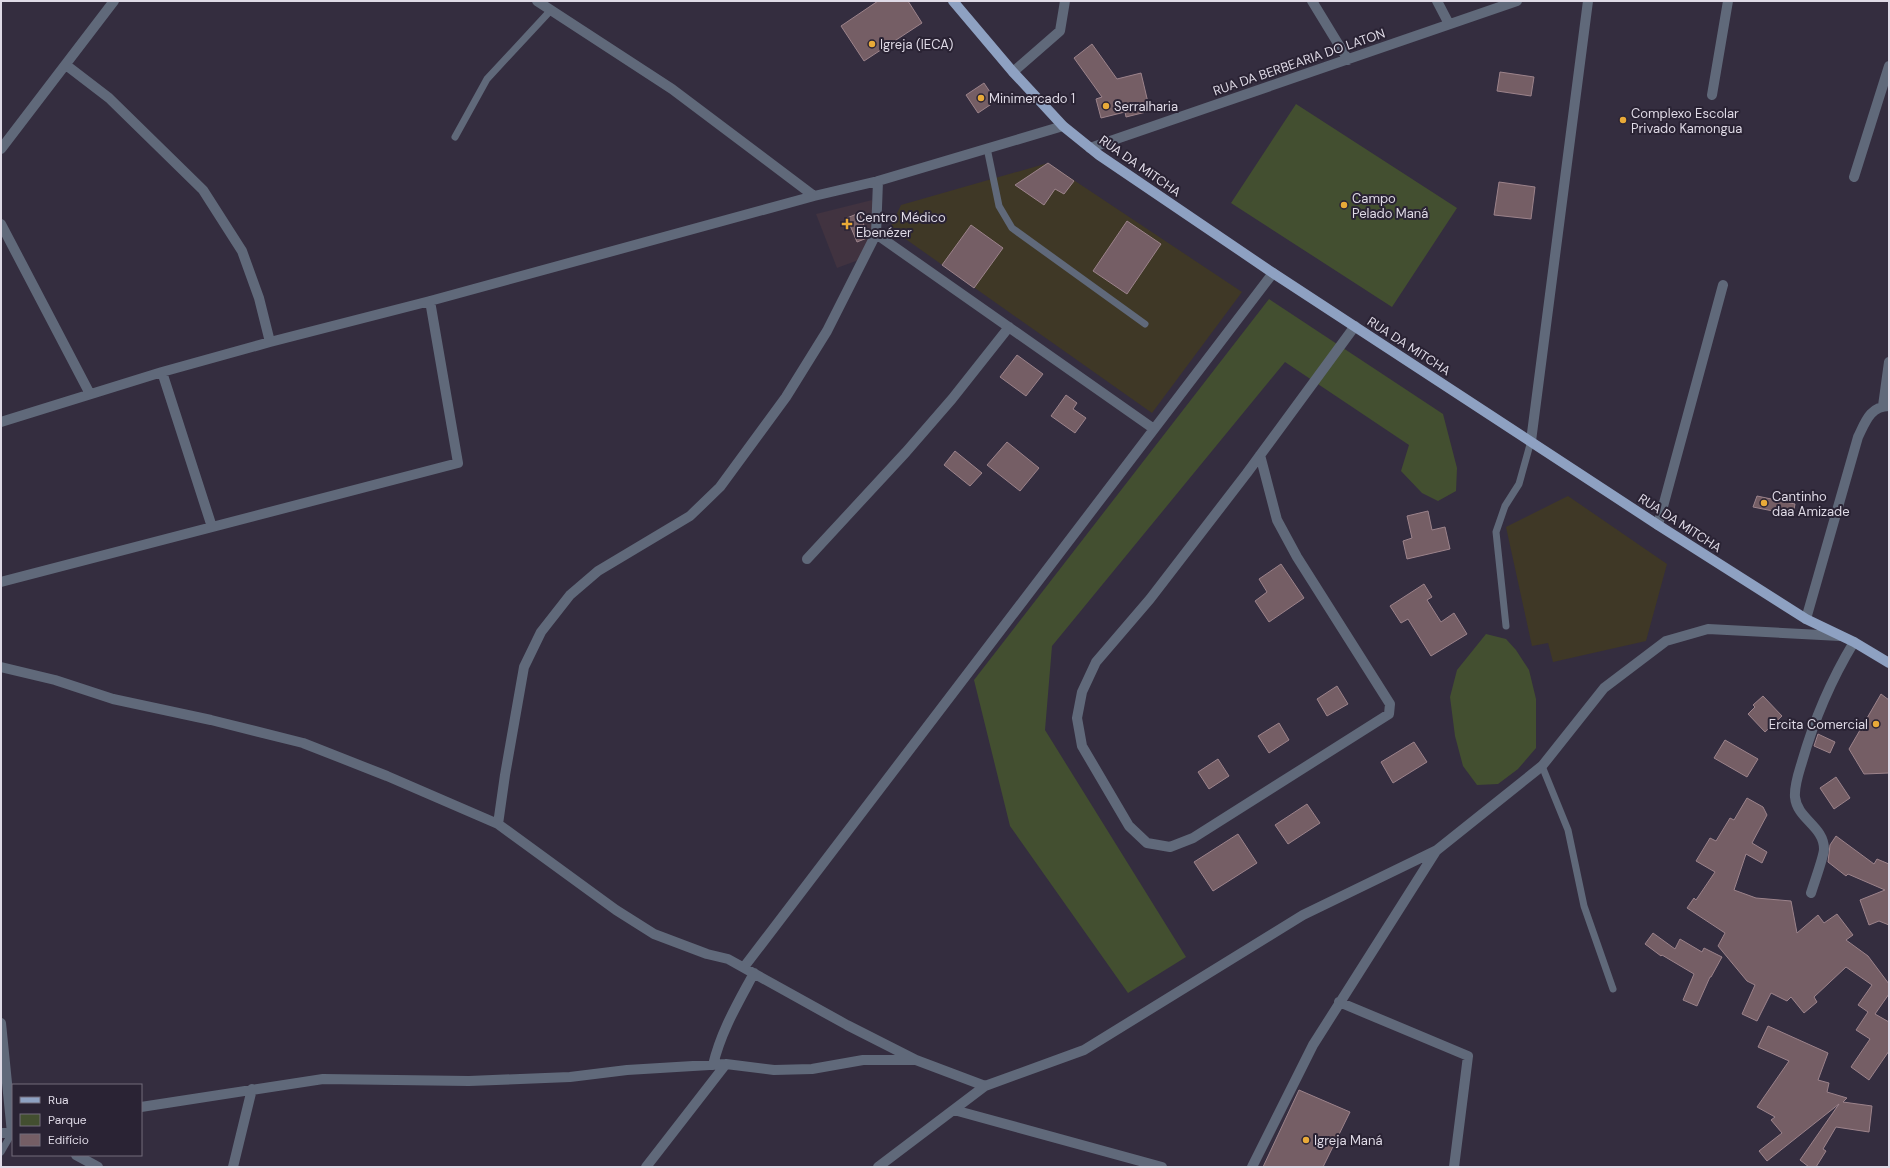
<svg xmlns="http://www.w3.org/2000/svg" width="1890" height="1168" viewBox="0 0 1890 1168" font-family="'DM Sans',sans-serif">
	<rect width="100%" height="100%" fill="#342d3f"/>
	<!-- industrial -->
	<path fill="#3f3826" d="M1048,163L1242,292L1152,413L890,228L901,205Z
		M1568,496L1667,564L1646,641L1553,662L1548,643L1532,646L1506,527Z"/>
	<!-- medical -->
	<path fill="#413340" d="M872,200L876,234L864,258L837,268L816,214Z"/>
	<!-- green -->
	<path fill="#434f30" d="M1296,104L1457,208L1392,307L1231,203Z
		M1269,299L1443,414L1457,468L1456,491L1438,501L1422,493L1401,471L1409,445L1285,362L1052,646L1045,730L1186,957L1128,993L1010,826L974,680Z
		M1486,634L1506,639L1516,650L1529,670L1536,699V748L1518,769L1498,784L1477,785L1463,766L1455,736L1450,697L1457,670Z"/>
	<!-- building -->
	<path fill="#755e65" stroke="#9c838b" d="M878,1H908L922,23L864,61L841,26Z
		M1092,44L1117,79L1141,73L1150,111L1126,117L1125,112L1101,118L1096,99L1102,97L1074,58Z
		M1500,72L1534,77L1531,96L1497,91Z
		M984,83L996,101L978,113L966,95Z
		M1048,163L1074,181L1064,194L1055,189L1044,205L1015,185Z
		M1499,182L1535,187L1531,219L1494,215Z
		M859,213L868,235L867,238L857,242L847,218Z
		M1127,221L1161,244L1127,294L1093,271Z
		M971,225L1003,248L974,288L942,265Z
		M1017,355L1043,374L1026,396L1000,377Z
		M1066,395L1077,403L1073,409L1086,418L1075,433L1051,416Z
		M1007,442L1039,468L1020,491L987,465Z
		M955,451L982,473L970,486L944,465Z
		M1757,496L1795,504L1793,515L1753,507Z
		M1428,511L1432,530L1445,527L1450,549L1407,559L1403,541L1412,538L1407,516Z
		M1281,564L1304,598L1269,622L1255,601L1267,592L1259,579Z
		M1424,584L1432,597L1427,600L1441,622L1454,613L1467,634L1431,656L1408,619L1401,623L1390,606Z
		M1337,686L1348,704L1327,716L1317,699Z
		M1881,694L1889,700V773L1864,774L1849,749Z
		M1763,696L1782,716L1765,732L1748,714L1755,707L1753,705Z
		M1279,723L1289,740L1269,753L1258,736Z
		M1818,734L1835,742L1830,753L1814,746Z
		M1725,740L1758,759L1747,777L1714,758Z
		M1414,742L1427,762L1393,783L1381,762Z
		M1218,759L1229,776L1209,789L1198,772Z
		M1836,777L1850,798L1834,809L1820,788Z
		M1747,798L1763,807L1767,815L1752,843L1767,852L1762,863L1746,854L1734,890L1756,898L1791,901L1797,933L1818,915L1824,923L1837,914L1853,935L1846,940L1868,956L1889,984V994L1875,1014L1889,1022V1051L1869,1080L1851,1067L1870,1039L1856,1030L1868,1012L1858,1005L1872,985L1846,967L1814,997L1817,1002L1804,1013L1791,997L1787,1001L1771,993L1757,1021L1742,1014L1755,985L1747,981L1718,946L1725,933L1687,908L1694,898L1696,900L1715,872L1696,861L1710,838L1716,841L1730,818L1734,820Z
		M1307,804L1320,823L1288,844L1275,825Z
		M1238,834L1257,863L1213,891L1194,862Z
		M1836,836L1874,864L1877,859L1889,864V925L1879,921L1869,925L1860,900L1885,890L1848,874L1846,876L1828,862L1830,845Z
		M1653,933L1675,949L1680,939L1702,952L1704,948L1722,957L1711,977H1710L1697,1006L1683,1000L1694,974L1662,955L1661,956L1645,944Z
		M1768,1026L1828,1053L1818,1080L1829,1083L1827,1092L1847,1098L1843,1102L1872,1106L1869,1132L1836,1127L1823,1149L1826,1151L1816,1167H1809L1800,1160L1839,1104L1767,1161L1759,1151L1782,1133L1771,1120L1775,1117L1757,1107L1789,1061L1758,1047Z
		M1299,1090L1350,1112L1323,1167H1263Z"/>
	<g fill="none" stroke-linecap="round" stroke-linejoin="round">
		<!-- lane -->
		<path stroke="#60697a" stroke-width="7" d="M455,137L487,79L551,10
			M987,148L999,206L1012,228L1145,324
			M1506,626L1496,532L1505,506L1519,484L1531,441
			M1542,766L1568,830L1584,906L1613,989
			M1,1152L12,1133"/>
		<!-- street -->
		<path stroke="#60697a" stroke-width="10" d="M537,1L672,89L814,196
			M1312,1L1348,60
			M1437,1L1449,24
			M66,65L109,98L203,190L242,251L259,298L270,342
			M1013,72L1060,31L1065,1
			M1712,95L1728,1
			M1090,148L1517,1
			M1,149L114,1
			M1854,177L1889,66
			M1,224L90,394
			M876,234L1154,429
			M162,372L212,527
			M1883,406L1889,362
			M1,422L162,372L270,342L430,301L814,196L878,181L1063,126
			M1531,441L1588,1
			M1260,455L1277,520L1297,557L1390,704L1389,714L1193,838L1170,847L1147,843L1129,826L1082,746L1077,718L1082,692L1096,662L1150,599L1247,473C1283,424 1319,375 1355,326
			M1658,525L1723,285
			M807,559L906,452L952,399L1009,327
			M1,582L458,463L430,301
			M1806,619L1858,437C1865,423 1870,406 1889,406
			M1,667L55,680L113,699L211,720L303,743L387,776L498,824L616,910L654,934L707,954L728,959L847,1025L916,1060
			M498,824L505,775L524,667L541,632L570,595L598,571L690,516L720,487L786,397L827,331L876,234L878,181
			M1811,893C1814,883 1824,856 1824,849C1824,826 1797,819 1795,797C1794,786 1799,772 1802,762C1814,720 1831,680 1854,642
			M744,967L1273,273
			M1339,1002L1468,1056L1454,1167
			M1,1023L12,1133
			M713,1065C721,1031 738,1003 754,973
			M141,1107L323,1079L469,1081L570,1077L627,1070L726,1064L774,1070L812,1069L863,1060H916L985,1086
			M954,1110L1162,1167
			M1,1133H13
			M76,1155L98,1167
			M233,1167L252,1089
			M646,1167L726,1064
			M878,1167L985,1086L1084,1050L1303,915L1437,850L1542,766L1604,688L1666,641L1708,629L1840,636
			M1252,1167L1313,1045L1436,851"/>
		<!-- primary -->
		<path stroke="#8ea1c2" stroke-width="10" d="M953,1L1013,72L1063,126L1099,155L1273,273L1658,525L1806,619L1854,642L1889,663"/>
	</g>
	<!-- markers -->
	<g fill="#e9aa38" stroke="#2a2334" stroke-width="1.5">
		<circle cx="872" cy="44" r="4"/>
		<circle cx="981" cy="98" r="4"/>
		<circle cx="1106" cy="106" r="4"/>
		<circle cx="1623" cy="120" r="4"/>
		<circle cx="1344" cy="205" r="4"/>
		<path d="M845 218h4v4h4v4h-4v4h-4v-4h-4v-4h4z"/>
		<circle cx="1764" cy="503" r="4"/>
		<circle cx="1876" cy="724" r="4"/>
		<circle cx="1306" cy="1140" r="4"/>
	</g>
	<g text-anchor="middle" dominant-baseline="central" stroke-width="4" stroke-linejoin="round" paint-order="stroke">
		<!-- poi labels -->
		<g font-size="13" fill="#dfdae6" stroke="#2a2334" text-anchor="start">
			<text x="880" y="44">Igreja (IECA)</text>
			<text x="989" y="98">Minimercado 1</text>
			<text x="1114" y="106">Serralharia</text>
			<text x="1631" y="113">Complexo Escolar<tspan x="1631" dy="15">Privado Kamongua</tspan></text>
			<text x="1352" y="198">Campo<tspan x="1352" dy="15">Pelado Maná</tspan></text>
			<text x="856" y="217">Centro Médico<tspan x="856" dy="15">Ebenézer</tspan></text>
			<text x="1772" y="496">Cantinho<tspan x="1772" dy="15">daa Amizade</tspan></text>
			<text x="1868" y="724" text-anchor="end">Ercita Comercial</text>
			<text x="1314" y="1140">Igreja Maná</text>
		</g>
		<!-- street labels -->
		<g font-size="13" fill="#dfdae6" stroke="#2a2334">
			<text transform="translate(1299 62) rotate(-19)">RUA DA BERBEARIA DO LATON</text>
			<text transform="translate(1140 166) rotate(35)">RUA DA MITCHA</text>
			<text transform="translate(1409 346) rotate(33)">RUA DA MITCHA</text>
			<text transform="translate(1680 523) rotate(33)">RUA DA MITCHA</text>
		</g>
	</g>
	<!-- border -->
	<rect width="1890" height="1168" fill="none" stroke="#dfdae6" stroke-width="4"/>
	<!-- legend -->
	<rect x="12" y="1084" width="130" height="72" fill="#2a2334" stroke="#726c7b"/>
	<rect x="20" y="1097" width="20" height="6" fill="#8ea1c2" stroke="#726c7b"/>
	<text x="48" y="1104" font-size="12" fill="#dfdae6">Rua</text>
	<rect x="20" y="1114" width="20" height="12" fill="#434f30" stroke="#726c7b"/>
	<text x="48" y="1124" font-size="12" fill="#dfdae6">Parque</text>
	<rect x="20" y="1134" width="20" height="12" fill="#755e65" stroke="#726c7b"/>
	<text x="48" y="1144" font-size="12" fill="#dfdae6">Edifício</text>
</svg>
